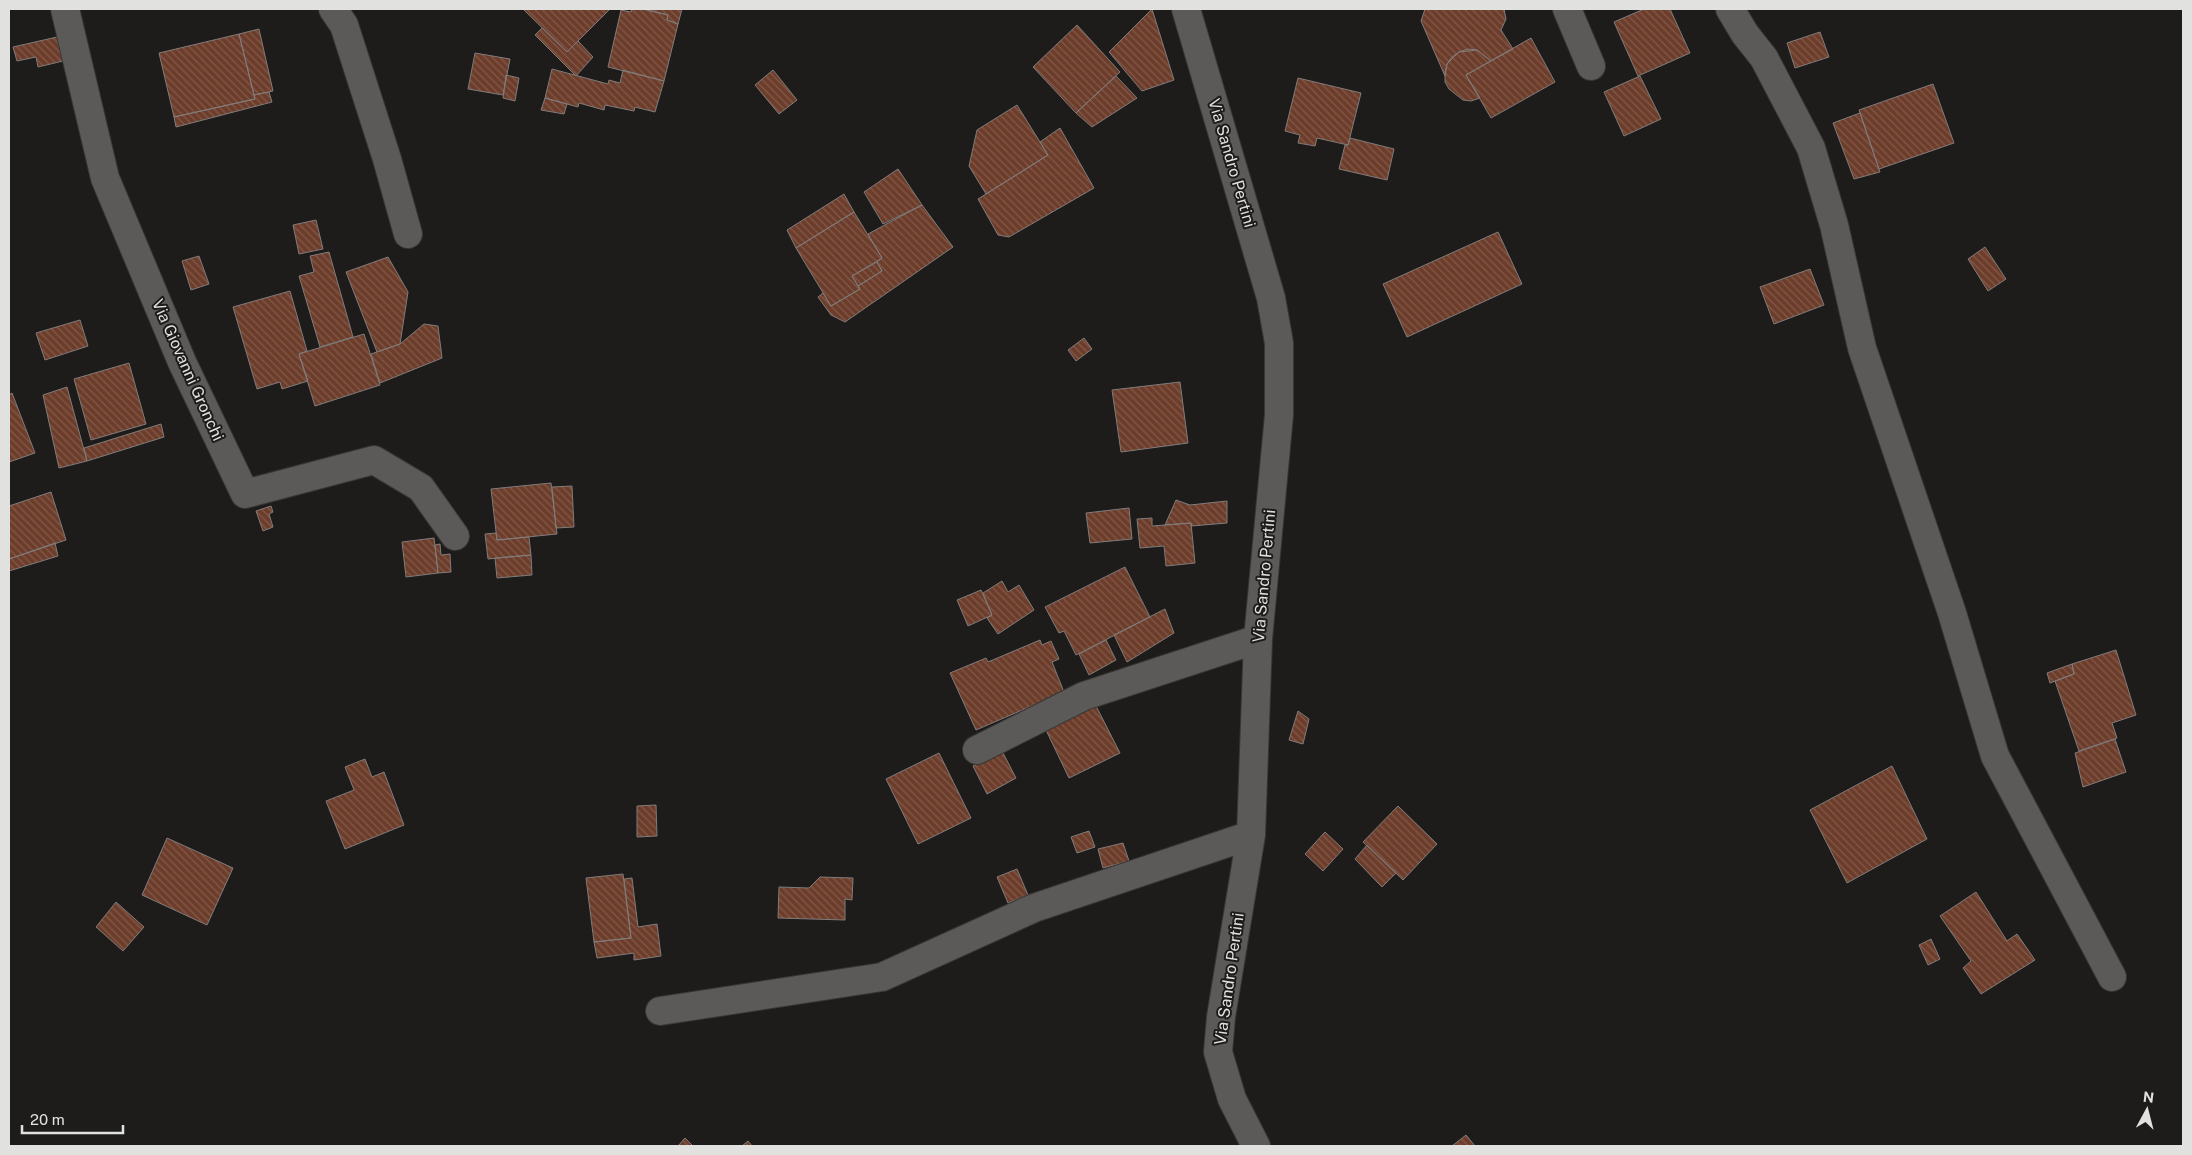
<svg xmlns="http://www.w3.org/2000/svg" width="2192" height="1155" viewBox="0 0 2192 1155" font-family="'Public Sans',sans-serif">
	<defs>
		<pattern id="building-back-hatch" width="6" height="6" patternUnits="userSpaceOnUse" patternTransform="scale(1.25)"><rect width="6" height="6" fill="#6d3d2b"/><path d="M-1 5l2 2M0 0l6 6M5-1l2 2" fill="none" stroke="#825949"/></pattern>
	</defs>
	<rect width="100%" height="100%" fill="#1d1c1a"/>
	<!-- building -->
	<path fill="url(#building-back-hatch)" stroke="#807c7b" d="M523,9H610L567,52Z
		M632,9H642L668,15L667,20L678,24L664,81L608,67L621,10L631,12Z
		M644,9H682L678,24L667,20L668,15Z
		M1152,9L1174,80L1142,91L1109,52Z
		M1425,9H1504L1506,19L1501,30L1513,49L1491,61L1477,50L1459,52L1447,64L1445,76L1421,21Z
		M1644,9H1670L1690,53L1638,76L1614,22Z
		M1077,25L1120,72L1076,113L1033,67Z
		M542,28L567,52L578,41L593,57L576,76L535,35Z
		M259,29L273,91L254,95L239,34Z
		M1820,32L1829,57L1795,68L1787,43Z
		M239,34L255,99L174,117L159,53Z
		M57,37L63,61L38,67L36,57L17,61L13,47Z
		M1531,38L1555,82L1491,118L1466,75Z
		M1468,49L1477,50L1491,61L1466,75L1480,98L1471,101L1463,100L1449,89L1445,82V73L1447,64L1452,57L1459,52Z
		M475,53L510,59L503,95L468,89Z
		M552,69L608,84L609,80L620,83L623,70L664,81L655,112L635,107L634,111L605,105L604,110L579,103L578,107L545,98Z
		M773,70L797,100L779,114L755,85Z
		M506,75L519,78L515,101L503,98Z
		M1116,76L1137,98L1092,127L1076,113Z
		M1640,76L1661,119L1624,136L1604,92Z
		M1298,78L1361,93L1348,145L1317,138L1315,146L1298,143L1300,135L1285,131Z
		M1933,84L1954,143L1879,169L1859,110Z
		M269,92L272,102L176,127L174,117L255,99L254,95Z
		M545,98L567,104L564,114L541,110Z
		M1017,105L1048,155L986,194L969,166L977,130Z
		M1860,113L1880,172L1854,179L1833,123Z
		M1060,128L1094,188L1009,237L998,235L978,199L1048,155L1040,142Z
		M1350,138L1394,149L1387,180L1339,169L1345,145H1348Z
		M898,169L922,205L883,224L864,192Z
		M844,194L854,212L796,248L787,230Z
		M922,205L953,247L845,322L831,315L818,297L823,293L831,306L860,289L858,286L882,271L877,262L882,258L868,234Z
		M854,212L882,258L852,276L860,289L831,306L796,248Z
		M316,220L323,249L299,254L293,225Z
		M1498,232L1522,284L1407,337L1383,284Z
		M1985,247L2006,279L1988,291L1968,259Z
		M329,252L353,337L320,347L299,276L314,272L310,256Z
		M199,256L209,284L191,290L182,261Z
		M388,257L408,292L400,344L377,352L346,272Z
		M877,262L882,271L858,286L852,276Z
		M1810,269L1824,305L1774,324L1760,287Z
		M290,291L307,351L299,354L308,381L282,389L280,382L257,389L233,307Z
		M80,320L88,346L45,360L36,333Z
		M424,324L438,326L442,358L380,383L371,354L400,344Z
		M364,334L380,385L315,406L299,354Z
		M1084,338L1092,349L1076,361L1068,350Z
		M129,363L146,424L91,440L74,379Z
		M1180,382L1188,443L1121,452L1112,390Z
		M67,387L87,461L59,468L43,395Z
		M12,393L35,453L9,462V395Z
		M161,424L164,437L87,461L84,448Z
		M551,483L557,534L497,540L491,489Z
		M572,486L574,527L556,528L552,487Z
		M51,492L66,540L9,559V506Z
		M1176,500L1190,505L1227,501V523L1191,526V523L1165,525Z
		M271,506L273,512L269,514L273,527L263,531L256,511Z
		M1129,508L1132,539L1090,543L1086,513Z
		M1152,518V526L1191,523L1195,563L1166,566L1164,546L1140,548L1137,519Z
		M496,533L497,540L529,537L531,555L488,559L485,534Z
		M434,538L438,573L406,577L402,542Z
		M55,543L58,556L9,571V559Z
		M440,544L441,555L450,554L451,572L438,573L435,545Z
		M531,555L532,575L497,578L495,558Z
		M1125,567L1150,617L1076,655L1064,631L1059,633L1045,607Z
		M1002,581L1008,592L1019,585L1034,610L998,634L987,618L992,615L983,593Z
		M981,590L992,615L968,626L957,600Z
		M1165,609L1174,633L1127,662L1114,635Z
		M1040,640L1042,645L1051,641L1059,659L1052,662L1064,692L976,730L950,673L986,658L988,662Z
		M1106,640L1116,660L1089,675L1079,654Z
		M2116,650L2136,715L2112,723L2117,738L2079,751L2055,681L2074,674L2072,664Z
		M2072,664L2074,674L2050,683L2047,673Z
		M1095,704L1120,753L1069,778L1045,728Z
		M1298,711L1309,719L1303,744L1289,740Z
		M2115,739L2126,772L2083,787L2075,753Z
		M1002,751L1016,778L987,794L973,766Z
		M939,753L971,818L918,844L886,779Z
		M365,759L372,777L384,772L404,825L345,849L326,801L354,790L345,767Z
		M1892,766L1927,839L1847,883L1810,810Z
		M656,805L657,836L637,837V806Z
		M1398,806L1437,844L1403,880L1363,842Z
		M1089,831L1095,847L1077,853L1071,837Z
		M1325,832L1343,849L1323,871L1305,854Z
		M167,838L233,868L207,925L142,895Z
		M1123,843L1129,861L1103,868L1098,849Z
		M1367,845L1396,873L1382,887L1355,859Z
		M1017,869L1028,895L1008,903L997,877Z
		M623,874L631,938L594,942L586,878Z
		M820,877L853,878L852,900L845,899V920L778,918L779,887L809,888Z
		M632,878L638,927L657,924L661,956L634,960V953L597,958L594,942L631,938L624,879Z
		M1976,892L2007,941L2017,934L2035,960L1981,994L1963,968L1971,961L1940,916Z
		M116,902L144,927L123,951L96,927Z
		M1931,939L1940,959L1928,965L1919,945Z
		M1466,1135L1475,1146H1452Z
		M685,1138L693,1146H678Z
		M748,1141L752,1146H742Z"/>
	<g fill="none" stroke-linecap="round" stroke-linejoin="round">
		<!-- minor casing -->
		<g stroke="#383735" stroke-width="30">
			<path id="minor" d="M65,9L105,178L182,362L245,494L374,460L421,488L455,536
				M333,9L344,25L387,159L408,234
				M1186,9L1271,298L1279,343V415L1258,639L1251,835L1221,1017L1218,1052L1232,1099L1256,1146
				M1567,9L1591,66
				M1730,9L1745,34L1764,58L1811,148L1834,225L1862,348L1952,613L1995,756L2112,977
				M977,750L1084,696L1258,639
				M660,1011L882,977L1034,908L1251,835"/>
		</g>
		<!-- minor -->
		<use href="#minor" stroke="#5b5a58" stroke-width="28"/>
	</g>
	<g text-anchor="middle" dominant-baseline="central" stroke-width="4" stroke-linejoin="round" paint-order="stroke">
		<!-- street labels -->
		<g font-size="16" fill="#e1e1df" stroke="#1d1c1a">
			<text transform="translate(1232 163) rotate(74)">Via Sandro Pertini</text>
			<text transform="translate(188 370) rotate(66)">Via Giovanni Gronchi</text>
			<text transform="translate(1264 576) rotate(-85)">Via Sandro Pertini</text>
			<text transform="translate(1229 979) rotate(-82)">Via Sandro Pertini</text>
		</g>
	</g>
	<!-- border -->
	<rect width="2192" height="1155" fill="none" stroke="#e1e1df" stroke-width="20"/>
	<!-- north arrow -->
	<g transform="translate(2147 1110) rotate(7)" stroke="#1d1c1a" stroke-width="4" paint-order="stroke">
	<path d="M0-4L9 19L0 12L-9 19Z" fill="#e1e1df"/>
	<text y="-8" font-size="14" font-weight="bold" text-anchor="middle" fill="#e1e1df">N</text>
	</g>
	<!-- scale -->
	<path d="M22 1125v8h101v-8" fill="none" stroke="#e1e1df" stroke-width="2.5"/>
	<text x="30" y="1125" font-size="15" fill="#e1e1df" stroke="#1d1c1a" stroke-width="4" paint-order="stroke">20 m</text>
</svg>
